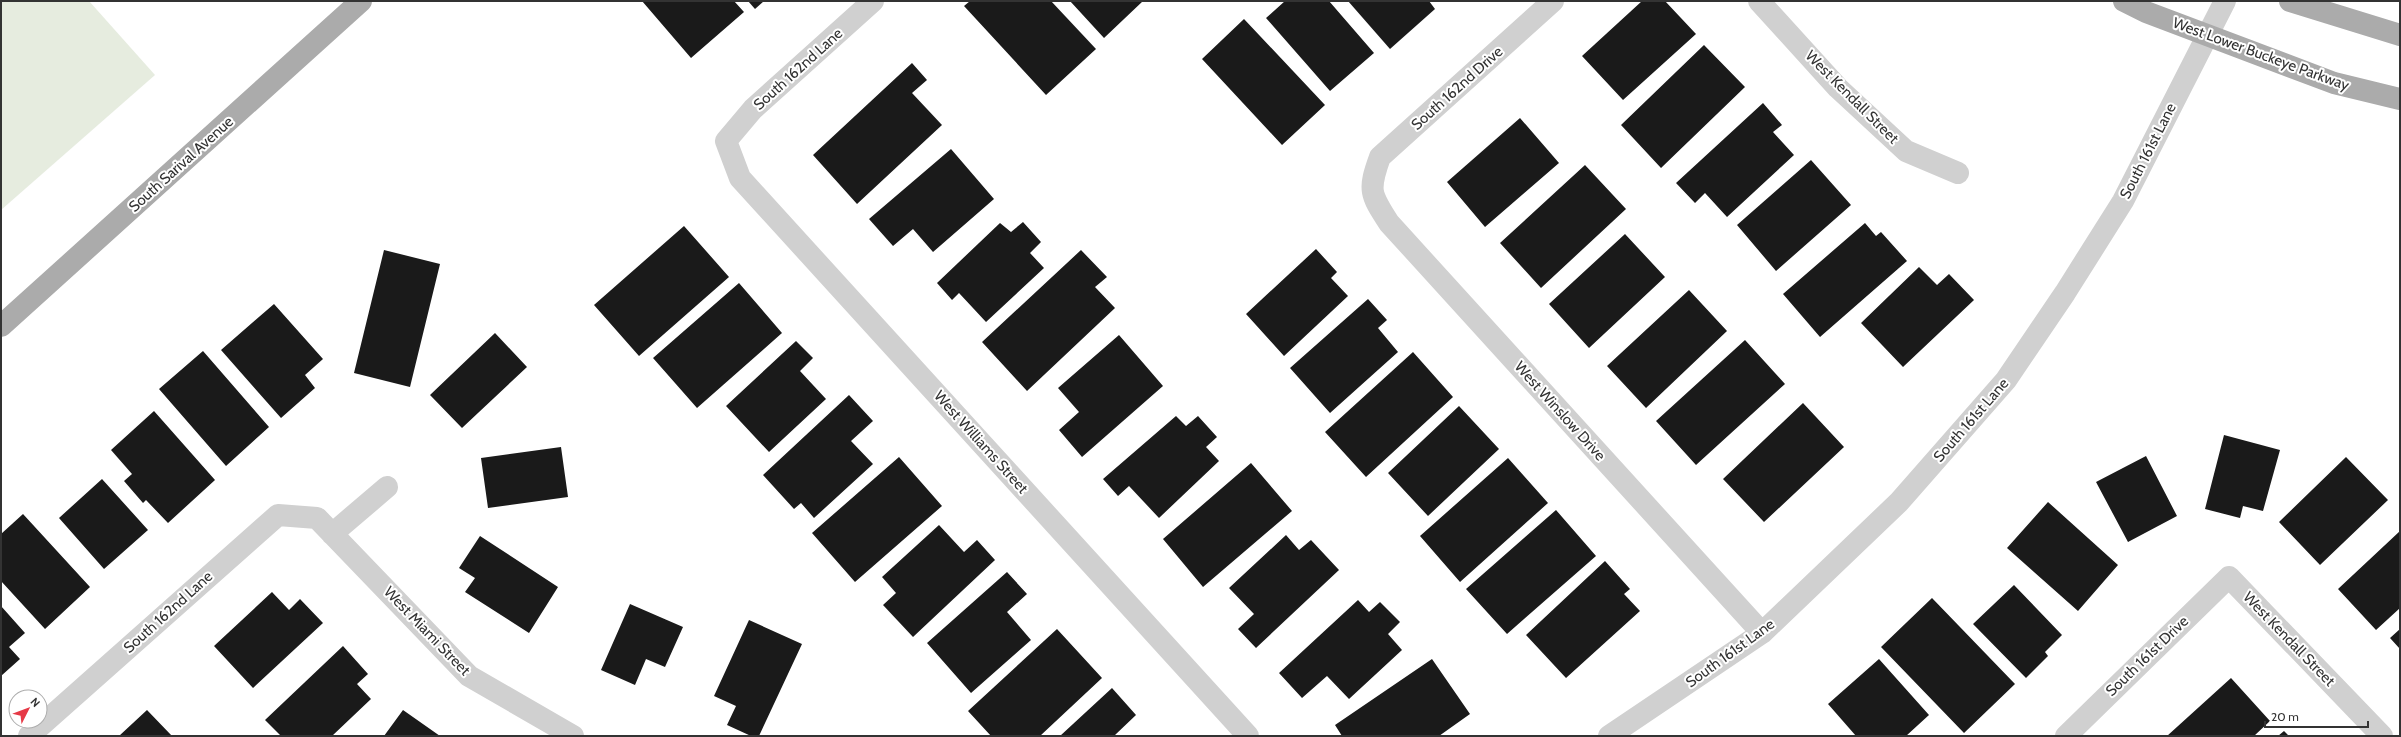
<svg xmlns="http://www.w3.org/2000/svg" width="2401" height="737" viewBox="0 0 2401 737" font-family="Cabin,sans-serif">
	<rect width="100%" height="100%" fill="#fff"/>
	<!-- green -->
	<path fill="#e6ecdf" d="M1,1H89L155,75L1,210Z"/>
	<!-- building -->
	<path fill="#1a1a1a" d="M642,1H734L744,12L691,58Z
		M748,1H764L755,9Z
		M970,1H1051L1096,49L1046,95L964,6Z
		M1070,1H1143L1104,38Z
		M1285,1H1329L1374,53L1330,91L1266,18Z
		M1348,1H1429L1435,9L1390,49Z
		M1642,1H1665L1696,34L1623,100L1582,56Z
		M1244,19L1325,105L1282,145L1202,59Z
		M1704,45L1745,87L1661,168L1621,125Z
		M912,63L927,80L912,93L942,125L857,204L813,155Z
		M1763,103L1782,125L1773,132L1794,155L1727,217L1705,193L1695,203L1676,183Z
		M1520,118L1559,163L1485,227L1447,182Z
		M951,149L994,199L933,252L913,229L893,246L869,219Z
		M1811,160L1851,205L1776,271L1737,225Z
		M1585,165L1626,209L1541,288L1500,243Z
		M1023,222L1041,242L1030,253L1044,268L986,322L959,293L952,300L937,283L1000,223L1011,232Z
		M1865,223L1876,236L1881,232L1907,261L1820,337L1783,294Z
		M684,226L729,277L639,356L594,305Z
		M1625,234L1665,277L1589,348L1549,304Z
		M1316,249L1337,272L1331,278L1348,296L1284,356L1246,314Z
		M384,250L440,264L410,387L354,373Z
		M1081,250L1107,277L1095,287L1115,308L1027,391L982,342Z
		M1919,267L1937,285L1949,274L1974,300L1903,367L1861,323Z
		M739,283L782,333L697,408L653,358Z
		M1689,290L1727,331L1646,408L1607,366Z
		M1368,299L1387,320L1378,328L1398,352L1330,413L1290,368Z
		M274,304L323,359L305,375L315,388L281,418L221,350Z
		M495,333L527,367L462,428L430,395Z
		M1119,335L1163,386L1082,457L1059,430L1079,412L1058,388Z
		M1745,340L1785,384L1696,465L1656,421Z
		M796,341L813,358L800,371L826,399L769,452L726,406Z
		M203,351L269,427L226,466L159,389Z
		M1413,352L1453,397L1366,477L1325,432Z
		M849,395L873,421L851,441L873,464L814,518L801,503L794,509L763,475Z
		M1803,403L1844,447L1764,522L1723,479Z
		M1459,406L1499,449L1428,516L1388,473Z
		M154,411L215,480L168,523L146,500L143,503L124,481L132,474L111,450Z
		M1176,416L1186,426L1198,416L1217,437L1206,447L1219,461L1159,518L1129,486L1118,496L1103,479Z
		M2224,435L2280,450L2263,511L2243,506L2240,518L2205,509Z
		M561,447L568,497L488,508L481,458Z
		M2146,456L2177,516L2128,542L2096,482Z
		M899,457L942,506L855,582L812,533Z
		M2346,457L2388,500L2320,565L2279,522Z
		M1508,458L1548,503L1460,582L1420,536Z
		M1251,463L1292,511L1203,587L1163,539Z
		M102,479L148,530L104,569L59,518Z
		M2048,502L2118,565L2078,611L2007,548Z
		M1556,510L1596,556L1507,634L1466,589Z
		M23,514L90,587L45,629L1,581V534Z
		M939,525L964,552L977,540L995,560L913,637L883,605L896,593L882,577Z
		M2400,531V608L2376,630L2338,589Z
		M1286,535L1299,550L1311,540L1339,570L1256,648L1238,629L1254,614L1229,588Z
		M480,536L558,587L529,633L465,592L475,578L459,568Z
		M1605,561L1630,589L1624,594L1640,611L1566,678L1526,635Z
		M1007,572L1027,594L1007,612L1031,640L971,693L927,643Z
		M2014,585L2062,635L2045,652L2048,656L2026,678L1973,624Z
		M272,592L289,610L300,599L323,623L253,688L214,646Z
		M1932,598L2015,684L1964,733L1881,647Z
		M1358,600L1369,612L1380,602L1400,622L1388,634L1402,650L1349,699L1327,676L1302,698L1279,673Z
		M630,604L683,627L665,667L646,659L635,685L601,670Z
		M1,606L25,633L9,647L20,659L1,676Z
		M749,620L802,644L759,736H751L727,725L736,706L714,696Z
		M1057,629L1102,678L1040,736H991L968,711Z
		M2400,629V649L2390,638Z
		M343,646L368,674L357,684L371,699L332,736H281L265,720Z
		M1432,659L1470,714L1439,736H1342L1335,725Z
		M1879,659L1929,715L1906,736H1856L1828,704Z
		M2231,678L2270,721L2254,736H2167Z
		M1112,688L1136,715L1115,735L1116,736H1060Z
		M147,710L172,736H119Z
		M403,710L440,736H384Z
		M2284,731L2289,736H2278Z"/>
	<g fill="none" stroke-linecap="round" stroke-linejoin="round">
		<!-- minor -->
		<path stroke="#d0d0d0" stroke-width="22" d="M873,1L753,109L726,141L740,178L1248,736
			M1553,1L1380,157C1368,190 1370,194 1389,223L1762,633
			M1759,1L1838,88L1906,151L1958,173
			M332,534L387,487
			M29,736L278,515L317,518L469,676L573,736
			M1609,736L1762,633L1899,502L2006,380L2065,293L2123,201L2225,1
			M2066,736L2229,577L2382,736"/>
		<!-- major -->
		<path stroke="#ababab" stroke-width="22" d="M2124,1L2146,12L2334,83L2400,99
			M2290,1L2400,35
			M1,326L361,1"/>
	</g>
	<g text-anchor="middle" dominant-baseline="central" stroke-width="4" stroke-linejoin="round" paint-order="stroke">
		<!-- street labels -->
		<g font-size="15" fill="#333" stroke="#fff">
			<text transform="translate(2261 54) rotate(20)">West Lower Buckeye Parkway</text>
			<text transform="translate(798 69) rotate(-42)">South 162nd Lane</text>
			<text transform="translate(1457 88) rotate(-42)">South 162nd Drive</text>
			<text transform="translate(1852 97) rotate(45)">West Kendall Street</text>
			<text transform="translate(2148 151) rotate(-63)">South 161st Lane</text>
			<text transform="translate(181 164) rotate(-42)">South Sarival Avenue</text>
			<text transform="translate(1560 411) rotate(48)">West Winslow Drive</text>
			<text transform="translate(1971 420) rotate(-49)">South 161st Lane</text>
			<text transform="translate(981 442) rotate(48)">West Williams Street</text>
			<text transform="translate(168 612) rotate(-42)">South 162nd Lane</text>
			<text transform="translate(427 631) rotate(46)">West Miami Street</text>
			<text transform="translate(2289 639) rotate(46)">West Kendall Street</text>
			<text transform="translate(1730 653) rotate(-36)">South 161st Lane</text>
			<text transform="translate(2147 656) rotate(-44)">South 161st Drive</text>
		</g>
	</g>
	<!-- border -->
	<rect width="2401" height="737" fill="none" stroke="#333333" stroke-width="4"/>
	<!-- north arrow -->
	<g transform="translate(28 709) rotate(48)"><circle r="19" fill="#ffffff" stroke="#adadad"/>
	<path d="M0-3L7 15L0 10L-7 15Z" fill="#e63946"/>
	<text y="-6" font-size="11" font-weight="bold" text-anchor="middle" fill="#333333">N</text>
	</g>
	<!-- scale -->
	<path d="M2265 721v6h103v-6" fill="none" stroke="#333333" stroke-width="2"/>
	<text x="2271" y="721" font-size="12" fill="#333333" stroke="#ffffff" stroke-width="3" paint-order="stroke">20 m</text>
</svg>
